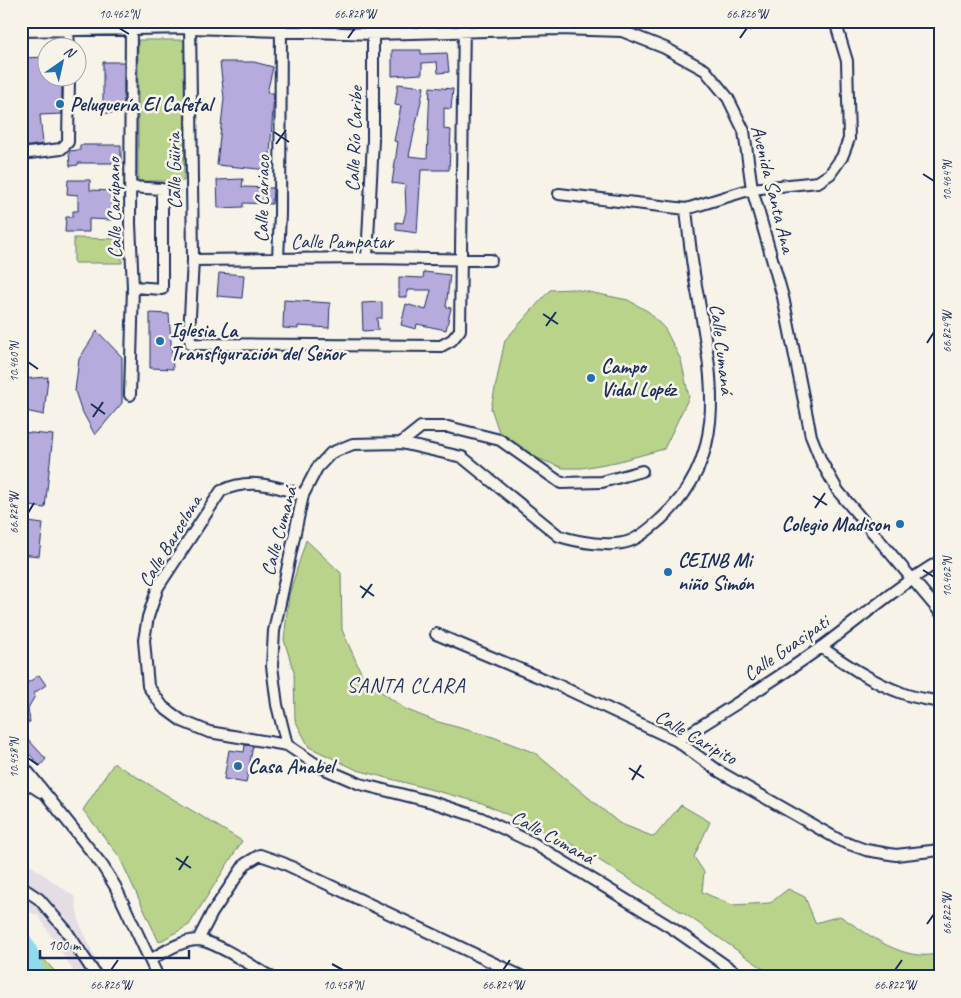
<svg xmlns="http://www.w3.org/2000/svg" width="961" height="998" viewBox="0 0 961 998" font-family="Caveat,sans-serif">
	<rect width="100%" height="100%" fill="#f7f3e8"/>
	<filter id="ink" filterUnits="userSpaceOnUse"><feTurbulence type="fractalNoise" baseFrequency=".02" numOctaves="2"/><feDisplacementMap in="SourceGraphic" scale="10" xChannelSelector="R" yChannelSelector="G"/><feConvolveMatrix kernelMatrix="1 2 1 2 8 2 1 2 1" color-interpolation-filters="sRGB"/></filter>
	<g filter="url(#ink)">
		<!-- built -->
		<path fill="#e4dde4" d="M21,861L26,862L75,897L79,922L101,971L86,977H77L38,915L21,910Z"/>
		<!-- green -->
		<path fill="#b9d38a" stroke="#6a8174" d="M138,40H185L184,181H138Z
			M74,238L122,239V263H74Z
			M574,289L628,300L649,312L665,329L681,360L689,397L664,449L616,462L582,468H563L513,449L498,429L491,408L505,340L550,290Z
			M306,540L341,573L342,630L364,679L405,709L435,721L493,737L535,753L619,823L654,837L681,805L710,822L694,857L704,872L702,892L732,905L770,903L788,889L805,897L815,923L840,916C868,934 905,964 940,953V977H775L691,918L578,847L482,803L357,770L309,747L295,720L294,672L284,640L289,595Z
			M114,763L242,841L189,925L159,942L119,856L83,810Z
			M21,934L60,977H21Z"/>
		<g fill="none" stroke-linecap="round" stroke-linejoin="round">
			<!-- river -->
			<path stroke="#8ddbec" stroke-width="18" d="M21,938L28,950L37,977"/>
		</g>
		<!-- building -->
		<path fill="#b6abdc" stroke="#1b2f5e" d="M392,50H421V54L447,53L449,72L438,73L437,62L422,63V74L392,76Z
			M48,57V78H62V114L40,115L43,144L23,147L21,58Z
			M103,62H124V113H103Z
			M220,62H254L273,67L267,93H274L269,170L217,165L224,98Z
			M398,84L424,87L409,156L427,158L430,87L453,89L451,109L444,108V129L451,130L449,170H421L417,233L396,230V222L403,223L406,211L405,185L392,183L398,142L394,141L401,106L395,105Z
			M80,145H121V163H78V165L70,166L69,151L80,150Z
			M243,179L242,187L273,188L272,204L243,203V207L218,208L217,180Z
			M68,180H90V190L113,191L112,220L89,219V232H65L66,217H73V211H78V195L67,194Z
			M424,272L450,275L446,307L451,308L446,330L417,324L416,329L401,325L406,304L426,310L431,290H407V297H399V277L423,278Z
			M219,273L244,275L242,298L217,296Z
			M284,300L330,303L329,328L298,326V329L283,328Z
			M382,302V318H377L378,330L363,331L362,303Z
			M150,313L169,314L173,369L150,368Z
			M97,331L122,357V403L95,435L81,409L75,391L79,359Z
			M48,377L44,415L21,410V379Z
			M21,432L53,435L45,508L21,505Z
			M21,521L43,524L39,556L21,554Z
			M39,675L46,685L34,693L35,696L28,708L30,722L21,723V683L29,682Z
			M26,737L46,759L40,766L21,745V739Z
			M245,745L253,746L246,783L224,779L229,750L244,752Z"/>
		<g fill="none" stroke-linecap="round" stroke-linejoin="round">
			<!-- minor casing -->
			<g stroke="#1b2f5e" stroke-width="14">
				<path id="minor" d="M190,22L193,260L189,335L191,344L441,346L452,340L460,330L464,21
					M21,31L190,28L374,34L558,29L622,31L665,48L705,70L728,98L744,131L752,189L783,297L811,436L821,461L838,491L940,612
					M68,31L69,48
					M21,154L61,149L68,142L69,78
					M130,187L162,189V289L133,287
					M559,194L686,209L752,189L818,182L830,174L842,157L849,139L847,61L835,21
					M686,209C689,238 692,267 698,296C712,377 730,457 661,519C652,527 641,537 630,541C611,548 578,542 559,536L462,457L401,443L353,444L331,453L317,468L303,495L274,631L272,666L277,705L287,745L320,767L360,784L432,802L481,818L533,843L672,928L742,977
					M278,258L280,214L281,21
					M367,258L373,140V21
					M193,260L367,258L491,260
					M130,395L133,287L130,224L131,21
					M401,443L421,427H448L500,440L561,483L602,482L642,471
					M436,634L558,685L677,741L720,772L841,841L866,850L896,855L940,850
					M821,647C847,665 872,682 902,693C913,698 927,699 940,702
					M677,741C725,711 774,681 820,648C860,619 897,586 940,561
					M287,745L209,732L182,721L163,707L148,686L144,640L148,617L158,587L221,491C250,477 274,486 303,495
					M21,763L102,865L115,886L158,977
					M21,779L41,792
					M21,887L39,899L65,929L97,977
					M198,940L212,913L245,864L260,855L283,863L523,977
					M150,960C164,952 180,941 197,940C214,940 255,968 271,977"/>
			</g>
			<!-- minor -->
			<use href="#minor" stroke="#f7f3e8" stroke-width="10"/>
		</g>
	</g>
	<!-- ticks -->
	<path fill="none" stroke="#1b2f5e" stroke-width="2" d="M119,28L129,34M348,38L355,28M740,38L747,28M274,132L289,142M276,144L286,130M923,174L934,181M543,314L558,324M546,326L556,312M927,343L934,332M28,362L38,369M91,404L105,414M93,417L103,402M813,496L827,505M815,508L825,493M28,513L34,503M923,570L934,577M360,586L374,596M362,598L372,584M28,758L38,765M629,768L644,778M632,780L641,765M176,858L191,868M179,870L188,856M927,924L934,914M332,964L343,970M111,970L118,960M503,970L510,960M895,970L902,960"/>
	<!-- markers -->
	<g fill="#1f6fb2" stroke="#f7f3e8" stroke-width="2">
		<circle cx="60" cy="104" r="5"/>
		<circle cx="160" cy="341" r="5"/>
		<circle cx="591" cy="378" r="5"/>
		<circle cx="900" cy="524" r="5"/>
		<circle cx="668" cy="572" r="5"/>
		<circle cx="238" cy="766" r="5"/>
	</g>
	<g text-anchor="middle" dominant-baseline="central" stroke-width="5" stroke-linejoin="round" paint-order="stroke">
		<!-- poi labels -->
		<g font-size="20" font-weight="bold" fill="#1b2f5e" stroke="#f7f3e8" text-anchor="start">
			<text x="70" y="104">Peluquería El Cafetal</text>
			<text x="170" y="330">Iglesia La<tspan x="170" dy="23">Transfiguración del Señor</tspan></text>
			<text x="601" y="366">Campo<tspan x="601" dy="23">Vidal Lopéz</tspan></text>
			<text x="890" y="524" text-anchor="end">Colegio Madison</text>
			<text x="678" y="560">CEINB Mi<tspan x="678" dy="23">niño Simón</tspan></text>
			<text x="248" y="766">Casa Anabel</text>
		</g>
		<!-- street labels -->
		<g font-size="20" fill="#1b2f5e" stroke="#f7f3e8">
			<text transform="translate(354 139) rotate(-88)">Calle Río Caribe</text>
			<text transform="translate(174 171) rotate(-91)">Calle Güiria</text>
			<text transform="translate(773 189) rotate(76)">Avenida Santa Ana</text>
			<text transform="translate(262 199) rotate(-89)">Calle Cariaco</text>
			<text transform="translate(114 208) rotate(-91)">Calle Carúpano</text>
			<text x="342" y="241">Calle Pampatar</text>
			<text transform="translate(722 349) rotate(83)">Calle Cumaná</text>
			<text transform="translate(279 531) rotate(-75)">Calle Cumaná</text>
			<text transform="translate(170 541) rotate(-59)">Calle Barcelona</text>
			<text transform="translate(786 648) rotate(-35)">Calle Guasipati</text>
			<text transform="translate(696 737) rotate(30)">Calle Caripito</text>
			<text transform="translate(553 837) rotate(29)">Calle Cumaná</text>
		</g>
		<!-- neighbourhood labels -->
		<g font-size="21" letter-spacing="1" fill="#1b2f5e" stroke="#f7f3e8">
			<text x="406" y="685">SANTA CLARA</text>
		</g>
	</g>
	<!-- margin -->
	<rect width="961" height="998" fill="none" stroke="#f7f3e8" stroke-width="55"/>
	<!-- north arrow -->
	<g transform="translate(62 62) rotate(34)"><circle r="24" fill="#f7f3e8" stroke="#9fa5b1"/>
	<path d="M0-4L9 19L0 12L-9 19Z" fill="#1f6fb2"/>
	<text y="-8" font-size="14" font-weight="bold" text-anchor="middle" fill="#1b2f5e">N</text>
	</g>
	<!-- scale -->
	<path d="M40 950v8h149v-8" fill="none" stroke="#1b2f5e" stroke-width="2.5"/>
	<text x="48" y="950" font-size="15" fill="#1b2f5e" stroke="#f7f3e8" stroke-width="4" paint-order="stroke">100 m</text>
	<rect x="28" y="28" width="906" height="942" fill="none" stroke="#1b2f5e" stroke-width="2"/>
	<g font-size="12" text-anchor="middle" fill="#1b2f5e">
		<text x="119" y="18">10.462°N</text>
		<text x="355" y="18">66.828°W</text>
		<text x="747" y="18">66.826°W</text>
		<text transform="translate(947 181) rotate(-90)" y="4">10.464°N</text>
		<text transform="translate(947 332) rotate(-90)" y="4">66.824°W</text>
		<text transform="translate(14 362) rotate(-90)" y="4">10.460°N</text>
		<text transform="translate(14 513) rotate(-90)" y="4">66.828°W</text>
		<text transform="translate(947 577) rotate(-90)" y="4">10.462°N</text>
		<text transform="translate(14 758) rotate(-90)" y="4">10.458°N</text>
		<text transform="translate(947 914) rotate(-90)" y="4">66.822°W</text>
		<text x="111" y="989">66.826°W</text>
		<text x="343" y="989">10.458°N</text>
		<text x="503" y="989">66.824°W</text>
		<text x="895" y="989">66.822°W</text>
	</g>
</svg>
